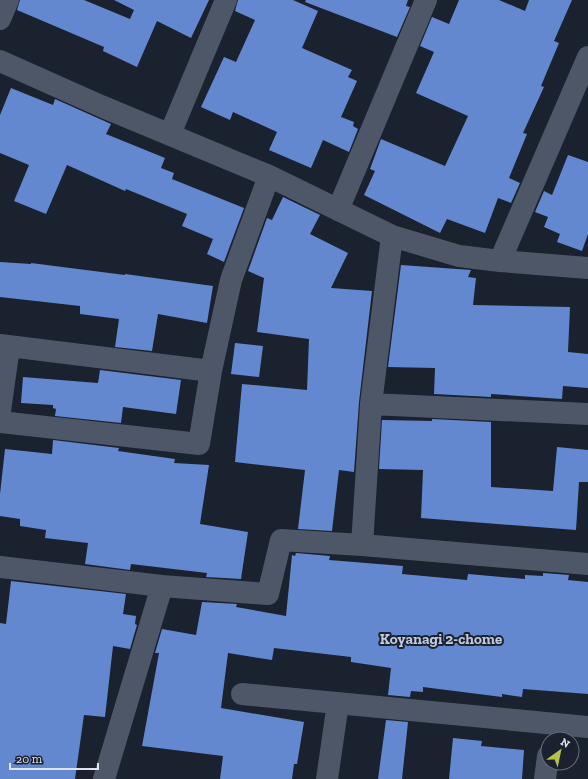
<svg xmlns="http://www.w3.org/2000/svg" width="588" height="779" viewBox="0 0 588 779" font-family="'Zilla Slab',serif">
	<rect width="100%" height="100%" fill="#1a212f"/>
	<!-- building -->
	<path fill="#6488d0" d="M20,0H84L130,19L134,10L114,0H209L191,38L157,21L137,67L103,51L104,47L17,10Z
		M238,0H293L318,11L302,48L352,70L348,77L357,81L341,117L354,122L353,126L358,129L349,152L323,140L311,168L269,150L277,132L233,112L230,120L201,107L224,57L236,62L255,20L235,11Z
		M306,0H408L406,6L410,7L397,37L305,2Z
		M459,0H499L525,11L529,0H572L554,41L559,43L541,86L544,87L523,133L527,134L509,178L520,183L511,203L498,198L485,233L447,219L440,233L364,195L375,171L370,169L381,139L445,166L468,116L416,93L434,52L420,46L432,17L449,24Z
		M11,88L53,105L55,99L111,124L106,134L165,158L161,168L174,173L172,179L244,208L224,262L207,254L213,239L182,226L187,214L126,189L125,191L67,165L46,214L14,201L29,165L0,153V115Z
		M568,155L588,162V234L582,251L557,242L560,234L544,227L548,217L535,212L544,191L552,195Z
		M283,197L320,215L310,234L348,253L331,288L372,291L359,402L354,472L339,470L332,531L298,529L305,470L235,462L242,384L307,390L309,339L257,332L264,278L248,271L267,218L272,220Z
		M0,262L31,264V263L125,275V274L213,286L207,323L158,314L152,351L115,347L119,319L80,314V306L0,297Z
		M401,265L471,270L468,277L476,278L473,305L570,307L568,352L588,354V388L563,386L562,399L491,394V397L434,394L435,368L388,367Z
		M235,343L263,346L259,377L231,374Z
		M100,370L181,380L176,414L123,407L121,423L55,416L56,409L53,408V405L21,403L23,377L98,383Z
		M432,419L491,422V487L553,491L557,447L588,450V482H579L576,530L421,518L423,470L379,469L382,420L432,421Z
		M53,440L119,448L118,451L175,459L174,463L209,465L200,524L248,532L241,579L206,577L207,573L131,564L130,570L85,564L88,543L45,538L46,530L20,526V519L0,516V494L5,449L52,454Z
		M296,553L330,556L329,560L403,566L402,574L467,580L468,574L525,579V575L543,576V573L569,575L568,580L588,582V694L523,689L522,697L502,694V697L423,687V692L411,691L410,697L388,695L391,668L351,662V657L274,648L272,660L228,653L221,708L304,722L297,764H294L292,779H220L223,756L142,746L159,653H155L162,629L196,635L202,602L237,604L236,607L286,616L292,555L295,556Z
		M11,581L126,594L123,614L136,616L135,624L137,625L130,649L113,646L105,717L84,715L75,779H0V623L6,624Z
		M386,720L408,722L402,779H378Z
		M453,738L482,741L481,746L524,750L522,779H449Z"/>
	<g fill="none" stroke-linecap="round" stroke-linejoin="round">
		<!-- minor -->
		<path stroke="#4e5768" stroke-width="22" d="M0,19L8,0
			M0,61L101,106L269,176L392,236L459,256L500,261L588,268
			M170,134L226,0
			M338,210L426,0
			M500,261L588,57
			M0,345L211,371
			M371,404L588,414
			M0,411L9,347
			M0,422L199,444L211,371L231,280L269,176
			M362,545L371,404L392,236
			M0,567L162,586L268,594L281,540L362,545L588,564
			M242,694L588,727
			M104,779L162,586
			M327,779L338,703
			M545,779L548,756"/>
	</g>
	<g text-anchor="middle" dominant-baseline="central" stroke-width="4" stroke-linejoin="round" paint-order="stroke">
		<!-- neighbourhood labels -->
		<g font-size="15" font-weight="bold" fill="#c0cbde" stroke="#1a212f">
			<text x="441" y="639">Koyanagi 2-chome</text>
		</g>
	</g>
	<!-- north arrow -->
	<g transform="translate(560 751) rotate(33)"><circle r="19" fill="#1a212f" stroke="#686f7b"/>
	<path d="M0-3L7 15L0 10L-7 15Z" fill="#b8c147"/>
	<text y="-6" font-size="11" font-weight="bold" text-anchor="middle" fill="#dee3ed">N</text>
	</g>
	<!-- scale -->
	<path d="M10 763v6h88v-6" fill="none" stroke="#dee3ed" stroke-width="2"/>
	<text x="16" y="763" font-size="12" fill="#dee3ed" stroke="#1a212f" stroke-width="3" paint-order="stroke">20 m</text>
</svg>
